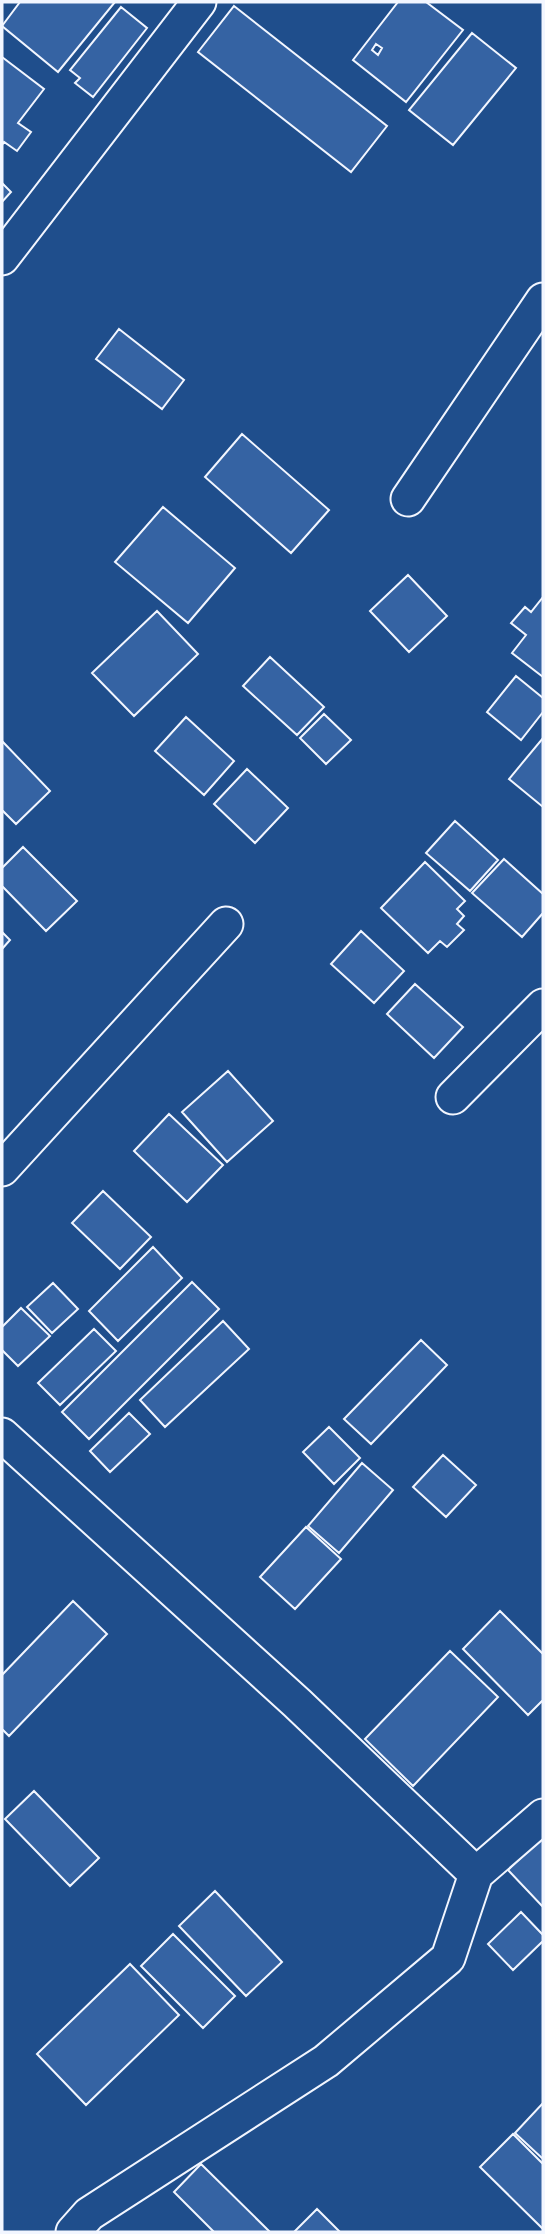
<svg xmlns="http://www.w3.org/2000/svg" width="545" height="2234" viewBox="0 0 545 2234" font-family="'Titillium Web',sans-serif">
	<rect width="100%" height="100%" fill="#1f4e8c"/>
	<!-- building -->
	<path fill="#3563a3" stroke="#f2f6ff" stroke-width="2" fill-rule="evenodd" d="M20,2H115L58,72L2,26Z
		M398,2H426L463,30L406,102L353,60ZM376,44L382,48L378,55L372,50Z
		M234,6L387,126L351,172L198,52Z
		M121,7L147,28L93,97L75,83L80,78L70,70Z
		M472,33L516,68L453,145L409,110Z
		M2,57L44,89L18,123L31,132L17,151L4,142L2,145Z
		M2,183L11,192L2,202Z
		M119,329L184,380L162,409L96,359Z
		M242,434L329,510L291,553L205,477Z
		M163,507L235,568L188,623L115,562Z
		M408,575L447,616L409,652L370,611Z
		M543,597V677L512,653L526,635L511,623L525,607L531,612Z
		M157,611L198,654L134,716L92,673Z
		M270,657L324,707L297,735L243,686Z
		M516,676L543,698V712L521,740L487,712Z
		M324,714L351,740L326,764L300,738Z
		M186,717L234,761L204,795L155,751Z
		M543,738V807L509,779Z
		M2,741L50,791L16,824L2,810Z
		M247,769L288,808L255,843L214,804Z
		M455,821L498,860L470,891L426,853Z
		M23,847L77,901L46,931L2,886V868Z
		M504,859L543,894V913L522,937L472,893Z
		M425,862L465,901L457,909L464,916L457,924L464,930L447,947L440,941L428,953L381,908Z
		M361,931L404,971L374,1003L331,964Z
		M2,932L10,940L2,949Z
		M415,984L463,1027L434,1058L387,1014Z
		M228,1071L273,1121L227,1162L182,1112Z
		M169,1114L223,1165L187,1202L134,1151Z
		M103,1191L151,1237L120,1269L72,1223Z
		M153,1247L182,1278L118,1341L89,1311Z
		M192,1282L219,1309L89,1439L62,1412Z
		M53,1283L78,1309L52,1333L27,1307Z
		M21,1308L50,1336L18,1366L2,1350V1327Z
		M223,1321L249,1349L165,1427L140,1400Z
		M94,1329L116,1351L60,1405L38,1383Z
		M421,1340L447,1365L371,1444L344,1419Z
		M129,1413L150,1434L110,1472L90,1451Z
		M329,1427L360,1458L334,1484L303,1452Z
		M443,1455L476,1485L446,1517L413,1487Z
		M362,1463L393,1490L339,1553L308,1526Z
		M306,1527L341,1559L295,1609L260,1577Z
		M73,1601L107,1634L9,1736L2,1729V1675Z
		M500,1611L543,1654V1700L528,1715L463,1649Z
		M450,1651L498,1697L413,1786L365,1739Z
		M34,1791L99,1858L70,1886L5,1819Z
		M543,1836V1907L508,1870Z
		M215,1891L282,1962L246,1996L179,1926Z
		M521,1912L543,1935V1941L513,1970L488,1944Z
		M173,1934L235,1996L203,2028L141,1966Z
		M130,1964L179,2015L86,2105L37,2054Z
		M543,2103V2159L515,2133Z
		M513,2134L543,2164V2229L480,2167Z
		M201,2164L270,2232H214L174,2192Z
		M317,2209L340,2232H294Z"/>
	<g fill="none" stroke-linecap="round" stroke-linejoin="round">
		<!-- minor casing -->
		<g stroke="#f2f6ff" stroke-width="37">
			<path id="minor" d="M2,258L199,2
				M408,499L543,300
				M453,1097L543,1006
				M2,1169L226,924
				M2,1435L297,1703L476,1874
				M73,2232L89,2214L326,2061L448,1958L476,1874L543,1816"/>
		</g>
		<!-- minor -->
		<use href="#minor" stroke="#1f4e8c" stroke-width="33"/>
	</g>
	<!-- border -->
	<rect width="545" height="2234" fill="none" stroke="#f2f6ff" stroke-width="7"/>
</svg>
